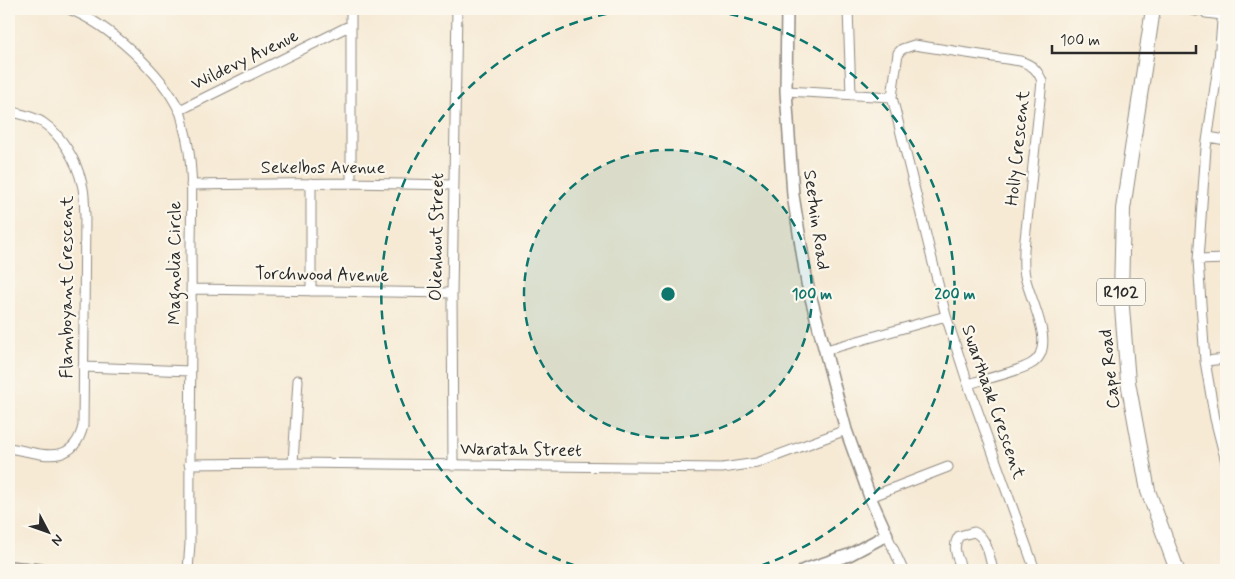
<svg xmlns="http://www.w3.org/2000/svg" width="1235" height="579" viewBox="0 0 1235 579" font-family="Mynerve,sans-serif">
	<rect width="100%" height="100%" fill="#fbf7ec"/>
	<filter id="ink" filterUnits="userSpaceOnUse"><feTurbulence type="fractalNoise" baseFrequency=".02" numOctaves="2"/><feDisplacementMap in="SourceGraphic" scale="10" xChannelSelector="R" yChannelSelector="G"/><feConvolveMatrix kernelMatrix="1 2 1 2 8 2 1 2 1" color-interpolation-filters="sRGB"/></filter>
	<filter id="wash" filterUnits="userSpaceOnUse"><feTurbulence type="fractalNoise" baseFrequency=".0096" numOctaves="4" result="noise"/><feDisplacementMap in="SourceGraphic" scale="20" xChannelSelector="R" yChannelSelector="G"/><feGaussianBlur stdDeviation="1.12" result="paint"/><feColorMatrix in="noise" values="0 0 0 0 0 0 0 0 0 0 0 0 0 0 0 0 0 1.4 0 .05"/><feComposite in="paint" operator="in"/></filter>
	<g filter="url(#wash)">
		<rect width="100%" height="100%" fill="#f6ead5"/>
	</g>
	<g filter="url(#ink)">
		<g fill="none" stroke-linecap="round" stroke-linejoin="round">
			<!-- minor casing -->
			<g stroke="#908a80" stroke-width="11">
				<path id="minor" d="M69,9C108,24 161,72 179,110C182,115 183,122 184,128C195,166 191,208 191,248C192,347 189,445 190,544L188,570
					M848,9L851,95
					M1188,9L1196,11
					M1223,9L1219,60L1206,148L1198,260L1205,361L1215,419L1226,462
					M1206,13L1222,15
					M786,91L892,97
					M180,110L351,25
					M9,111C20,114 32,116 42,122C62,135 77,162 82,184C85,194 84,205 85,215L83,426C73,468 39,453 9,448
					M1208,137L1226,140
					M311,183V291
					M351,183V9
					M191,185L351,183L454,185
					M1198,260L1226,259
					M191,289L452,293
					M826,350L946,316
					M1205,361L1226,359
					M83,367L190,371
					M968,384C985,379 1017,372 1031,364C1059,348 1029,299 1025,276C1023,267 1024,257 1024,249L1042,81C1037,69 1032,65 1020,61L914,45L902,49L898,53L892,97L946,316L968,384L1035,570
					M293,463L298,380
					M189,464L293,463L722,468L757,463L846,430
					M453,466L452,293L457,9
					M870,497L948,467
					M887,535L903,570
					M962,570C958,559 951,547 959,536L974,532C988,538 989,557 993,570"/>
			</g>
			<!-- tertiary casing -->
			<g stroke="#908a80" stroke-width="14">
				<path id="tertiary" d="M787,9L786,91L793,195L807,283L846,430L870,497L887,535L849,555L804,570
					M9,567L41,570"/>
			</g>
			<!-- primary casing -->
			<g stroke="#908a80" stroke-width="16">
				<path id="primary" d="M1153,9L1123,209L1121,295L1128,382L1148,491L1177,570"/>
			</g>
			<!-- minor -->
			<use href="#minor" stroke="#fff" stroke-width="9"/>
			<!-- tertiary -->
			<use href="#tertiary" stroke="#fff" stroke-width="11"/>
			<!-- primary -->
			<use href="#primary" stroke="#fff" stroke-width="14"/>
		</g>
	</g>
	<!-- distance rings -->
	<circle cx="668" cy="294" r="144" fill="#0f766e" fill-opacity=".12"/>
	<g fill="none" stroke="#0f766e" stroke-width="2.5" stroke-dasharray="9 6">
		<circle cx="668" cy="294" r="144"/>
		<path d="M589 570A287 287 0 0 1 636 9M700 9A287 287 0 0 1 747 570"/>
	</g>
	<g text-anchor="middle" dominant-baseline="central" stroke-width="4.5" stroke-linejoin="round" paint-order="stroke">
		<!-- shield labels -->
		<rect fill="#fbf7ec" stroke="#696865" stroke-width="1" x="1097" y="278.5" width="48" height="27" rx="4"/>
		<g font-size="16" font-weight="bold" fill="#2b2b2b">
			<text x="1121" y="292">R102</text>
		</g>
		<!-- street labels -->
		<g font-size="18" fill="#2b2b2b" stroke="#fbf7ec">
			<text transform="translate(245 60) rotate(-26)">Wildevy Avenue</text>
			<text transform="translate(1018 148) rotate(-84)">Holly Crescent</text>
			<text x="323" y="168">Sekelbos Avenue</text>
			<text transform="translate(816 220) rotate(82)">Seetuin Road</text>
			<text transform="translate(437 237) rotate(-89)">Olienhout Street</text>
			<text transform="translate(175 263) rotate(-90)">Magnolia Circle</text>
			<text transform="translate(322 275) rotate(1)">Torchwood Avenue</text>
			<text transform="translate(67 287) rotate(-90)">Flamboyant Crescent</text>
			<text transform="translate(1110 369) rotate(-96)">Cape Road</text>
			<text transform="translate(993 402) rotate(71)">Swarthaak Crescent</text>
			<text transform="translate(521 450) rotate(1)">Waratah Street</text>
		</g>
	</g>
	<circle cx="668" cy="294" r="8" fill="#0f766e" stroke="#fbf7ec" stroke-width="2.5"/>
	<g font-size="15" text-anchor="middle" font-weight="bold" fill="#0f766e" stroke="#fbf7ec" stroke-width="4.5" stroke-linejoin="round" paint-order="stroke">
		<text x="812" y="299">100 m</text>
		<text x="955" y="299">200 m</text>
	</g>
	<!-- margin -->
	<rect width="1235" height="579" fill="none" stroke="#fbf7ec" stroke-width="30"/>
	<!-- north arrow -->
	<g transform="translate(48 532) rotate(131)" stroke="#fbf7ec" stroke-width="4" paint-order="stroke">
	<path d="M0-4L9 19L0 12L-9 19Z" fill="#2b2b2b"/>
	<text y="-8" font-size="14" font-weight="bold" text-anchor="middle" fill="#2b2b2b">N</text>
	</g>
	<!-- scale -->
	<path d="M1052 45v8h144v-8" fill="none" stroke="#2b2b2b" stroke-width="2.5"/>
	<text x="1060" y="45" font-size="15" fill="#2b2b2b" stroke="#fbf7ec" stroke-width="4" paint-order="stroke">100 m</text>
</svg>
